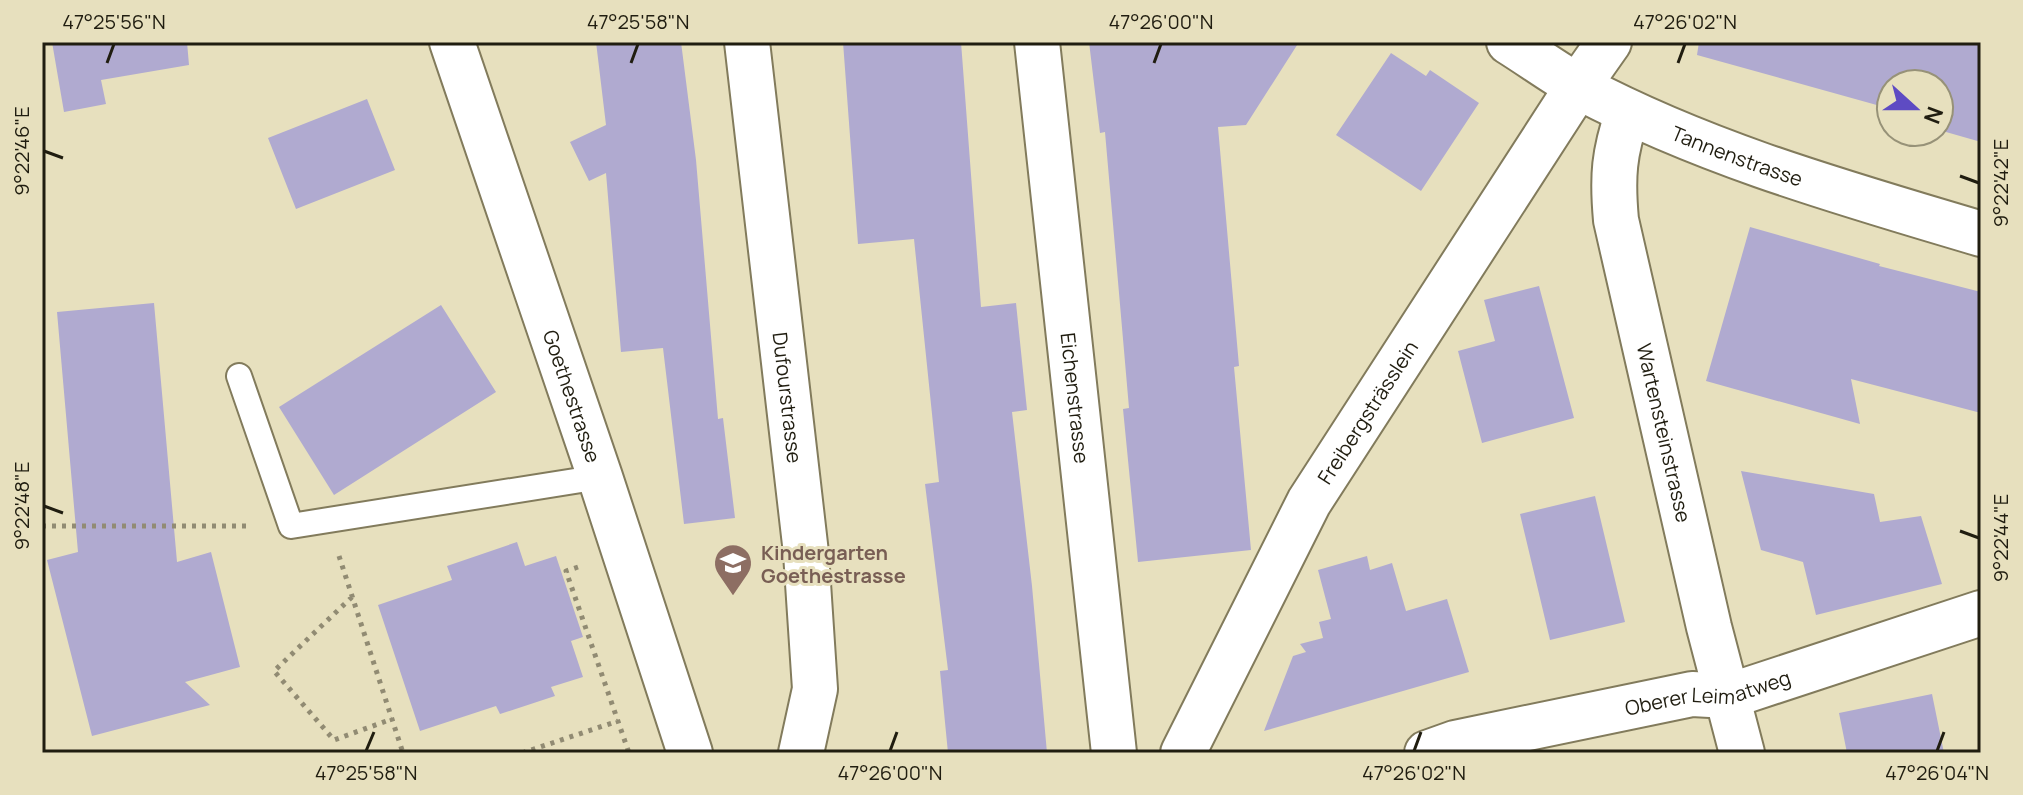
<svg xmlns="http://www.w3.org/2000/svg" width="2023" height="795" viewBox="0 0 2023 795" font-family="Manrope,sans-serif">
	<rect width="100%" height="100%" fill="#e7e0be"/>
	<!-- building -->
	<path fill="#b0aad0" d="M52,42H187L189,65L101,80L106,104L64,112Z
		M596,42H681L696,160L718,419L723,418L735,518L684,524L663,348L621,352L606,173L589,181L570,142L606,125Z
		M843,42H961L981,307L1016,303L1027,410L1012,412L1032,586L1047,753H948L940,671L948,670L925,484L939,482L914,239L858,244Z
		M1089,42H1299L1246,125L1218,127L1239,366L1234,367L1251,550L1138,562L1123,409L1129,408L1105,132L1100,133Z
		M1699,42H1981V142L1939,130V84H1891V109L1697,55Z
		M1391,53L1426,76L1430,70L1479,103L1421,191L1336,135Z
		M367,99L395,170L296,209L268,138Z
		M1750,227L1880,264L1879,266L1981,292V413L1851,379L1860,424L1706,381Z
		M1539,286L1574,418L1482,443L1458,351L1495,341L1484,300Z
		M154,303L177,562L211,552L240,667L185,682L210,705L92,736L47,560L78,552L57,312Z
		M441,305L496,392L334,495L279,407Z
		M1741,471L1874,494L1880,522L1921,516L1942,584L1816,615L1803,562L1761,550Z
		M1595,496L1625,622L1550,640L1520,514Z
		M517,542L525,566L556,556L583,637L571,641L583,677L551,687L555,696L500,714L496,706L420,731L378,605L452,580L447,566Z
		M1367,556L1370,570L1392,563L1406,611L1447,599L1469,672L1264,731L1293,656L1306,652L1300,644L1323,638L1319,622L1331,619L1318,570Z
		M1932,694L1944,753H1847L1839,713Z"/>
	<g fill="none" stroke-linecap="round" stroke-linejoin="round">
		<!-- lane casing -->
		<g stroke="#827b5c" stroke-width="28">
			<path id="lane" d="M239,376L291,526L600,477"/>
		</g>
		<!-- street casing -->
		<g stroke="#827b5c" stroke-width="48">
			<g id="street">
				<path id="s1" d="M452,42L600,477L690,753"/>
				<path id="s2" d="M747,42L806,553L815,689L801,753"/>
				<path id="s3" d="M1037,42L1114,753"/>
				<path id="s4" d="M1628,112C1614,153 1612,176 1616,220L1709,627L1742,753"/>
				<path id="s5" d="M1183,753L1309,502L1578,86L1609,42"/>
				<path id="s6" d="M1427,753L1455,743L1692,694L1729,696L1981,613"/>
			</g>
		</g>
		<!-- secondary casing -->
		<g stroke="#827b5c" stroke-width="48">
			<g id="secondary">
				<path id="s7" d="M1509,42C1533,57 1556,74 1581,88C1708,155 1844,193 1981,234"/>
			</g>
		</g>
		<!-- path -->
		<path stroke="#918b73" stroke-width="5" stroke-dasharray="4 6" stroke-linecap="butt" d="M42,526H250
			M339,556L403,753
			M578,567L566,571L629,753
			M352,597L274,671L334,740L392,719
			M522,753L618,721"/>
		<!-- lane -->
		<use href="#lane" stroke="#fff" stroke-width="24"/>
		<!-- street -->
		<use href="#street" stroke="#fff" stroke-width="44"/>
		<!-- secondary -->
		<use href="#secondary" stroke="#fff" stroke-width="44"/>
	</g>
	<!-- ticks -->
	<path fill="none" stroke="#201d10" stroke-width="3" d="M107,63L114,44M631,63L638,44M1154,63L1161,44M1678,63L1685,44M44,151L63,158M1960,176L1979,183M44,506L63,513M1960,531L1979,538M366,751L374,732M890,751L897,732M1414,751L1421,732M1937,751L1944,732"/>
	<!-- icons -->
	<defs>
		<g id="school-pin" transform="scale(2)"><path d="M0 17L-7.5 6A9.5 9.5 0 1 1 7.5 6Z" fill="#8d6e63" stroke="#e7e0be"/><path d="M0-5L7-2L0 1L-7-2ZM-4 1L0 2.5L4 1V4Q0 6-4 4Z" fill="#fff"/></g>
	</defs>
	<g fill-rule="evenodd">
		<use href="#school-pin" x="733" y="563"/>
	</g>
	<g text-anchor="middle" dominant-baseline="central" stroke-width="6" stroke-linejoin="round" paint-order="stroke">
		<!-- street labels -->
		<g font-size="20" fill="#201d10" stroke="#e7e0be">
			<text stroke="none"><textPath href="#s7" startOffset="256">Tannenstrasse</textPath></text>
			<text stroke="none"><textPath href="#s1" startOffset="374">Goethestrasse</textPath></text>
			<text stroke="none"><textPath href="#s2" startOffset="358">Dufourstrasse</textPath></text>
			<text stroke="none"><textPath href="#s3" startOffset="358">Eichenstrasse</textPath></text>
			<text stroke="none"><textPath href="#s5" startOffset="388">Freibergsträsslein</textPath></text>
			<text stroke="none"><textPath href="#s4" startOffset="328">Wartensteinstrasse</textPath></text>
			<text stroke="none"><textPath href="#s6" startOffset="288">Oberer Leimatweg</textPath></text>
		</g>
		<!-- education labels -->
		<g font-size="20" font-weight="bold" fill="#785e54" stroke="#e7e0be" text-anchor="start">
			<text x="761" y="552">Kindergarten<tspan x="761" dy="23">Goethestrasse</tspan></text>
		</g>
	</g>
	<!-- border -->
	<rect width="2023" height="795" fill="none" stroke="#e7e0be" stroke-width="88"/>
	<!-- north arrow -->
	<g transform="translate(1915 108) rotate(111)"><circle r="38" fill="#e7e0be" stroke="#979278" stroke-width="2"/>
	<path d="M0-6L14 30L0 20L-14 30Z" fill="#5e4bc3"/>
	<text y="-12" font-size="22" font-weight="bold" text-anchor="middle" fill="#201d10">N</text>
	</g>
	<rect x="44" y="44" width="1935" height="707" fill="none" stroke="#201d10" stroke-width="3"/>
	<g font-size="20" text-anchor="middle" fill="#201d10">
		<text x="114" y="29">47°25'56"N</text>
		<text x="638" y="29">47°25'58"N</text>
		<text x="1161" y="29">47°26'00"N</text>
		<text x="1685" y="29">47°26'02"N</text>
		<text transform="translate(22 151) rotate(-90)" y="7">9°22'46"E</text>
		<text transform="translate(2001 183) rotate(-90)" y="7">9°22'42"E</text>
		<text transform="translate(22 506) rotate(-90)" y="7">9°22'48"E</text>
		<text transform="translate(2001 538) rotate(-90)" y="7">9°22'44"E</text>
		<text x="366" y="780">47°25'58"N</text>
		<text x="890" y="780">47°26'00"N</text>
		<text x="1414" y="780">47°26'02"N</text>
		<text x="1937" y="780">47°26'04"N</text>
	</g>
</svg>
